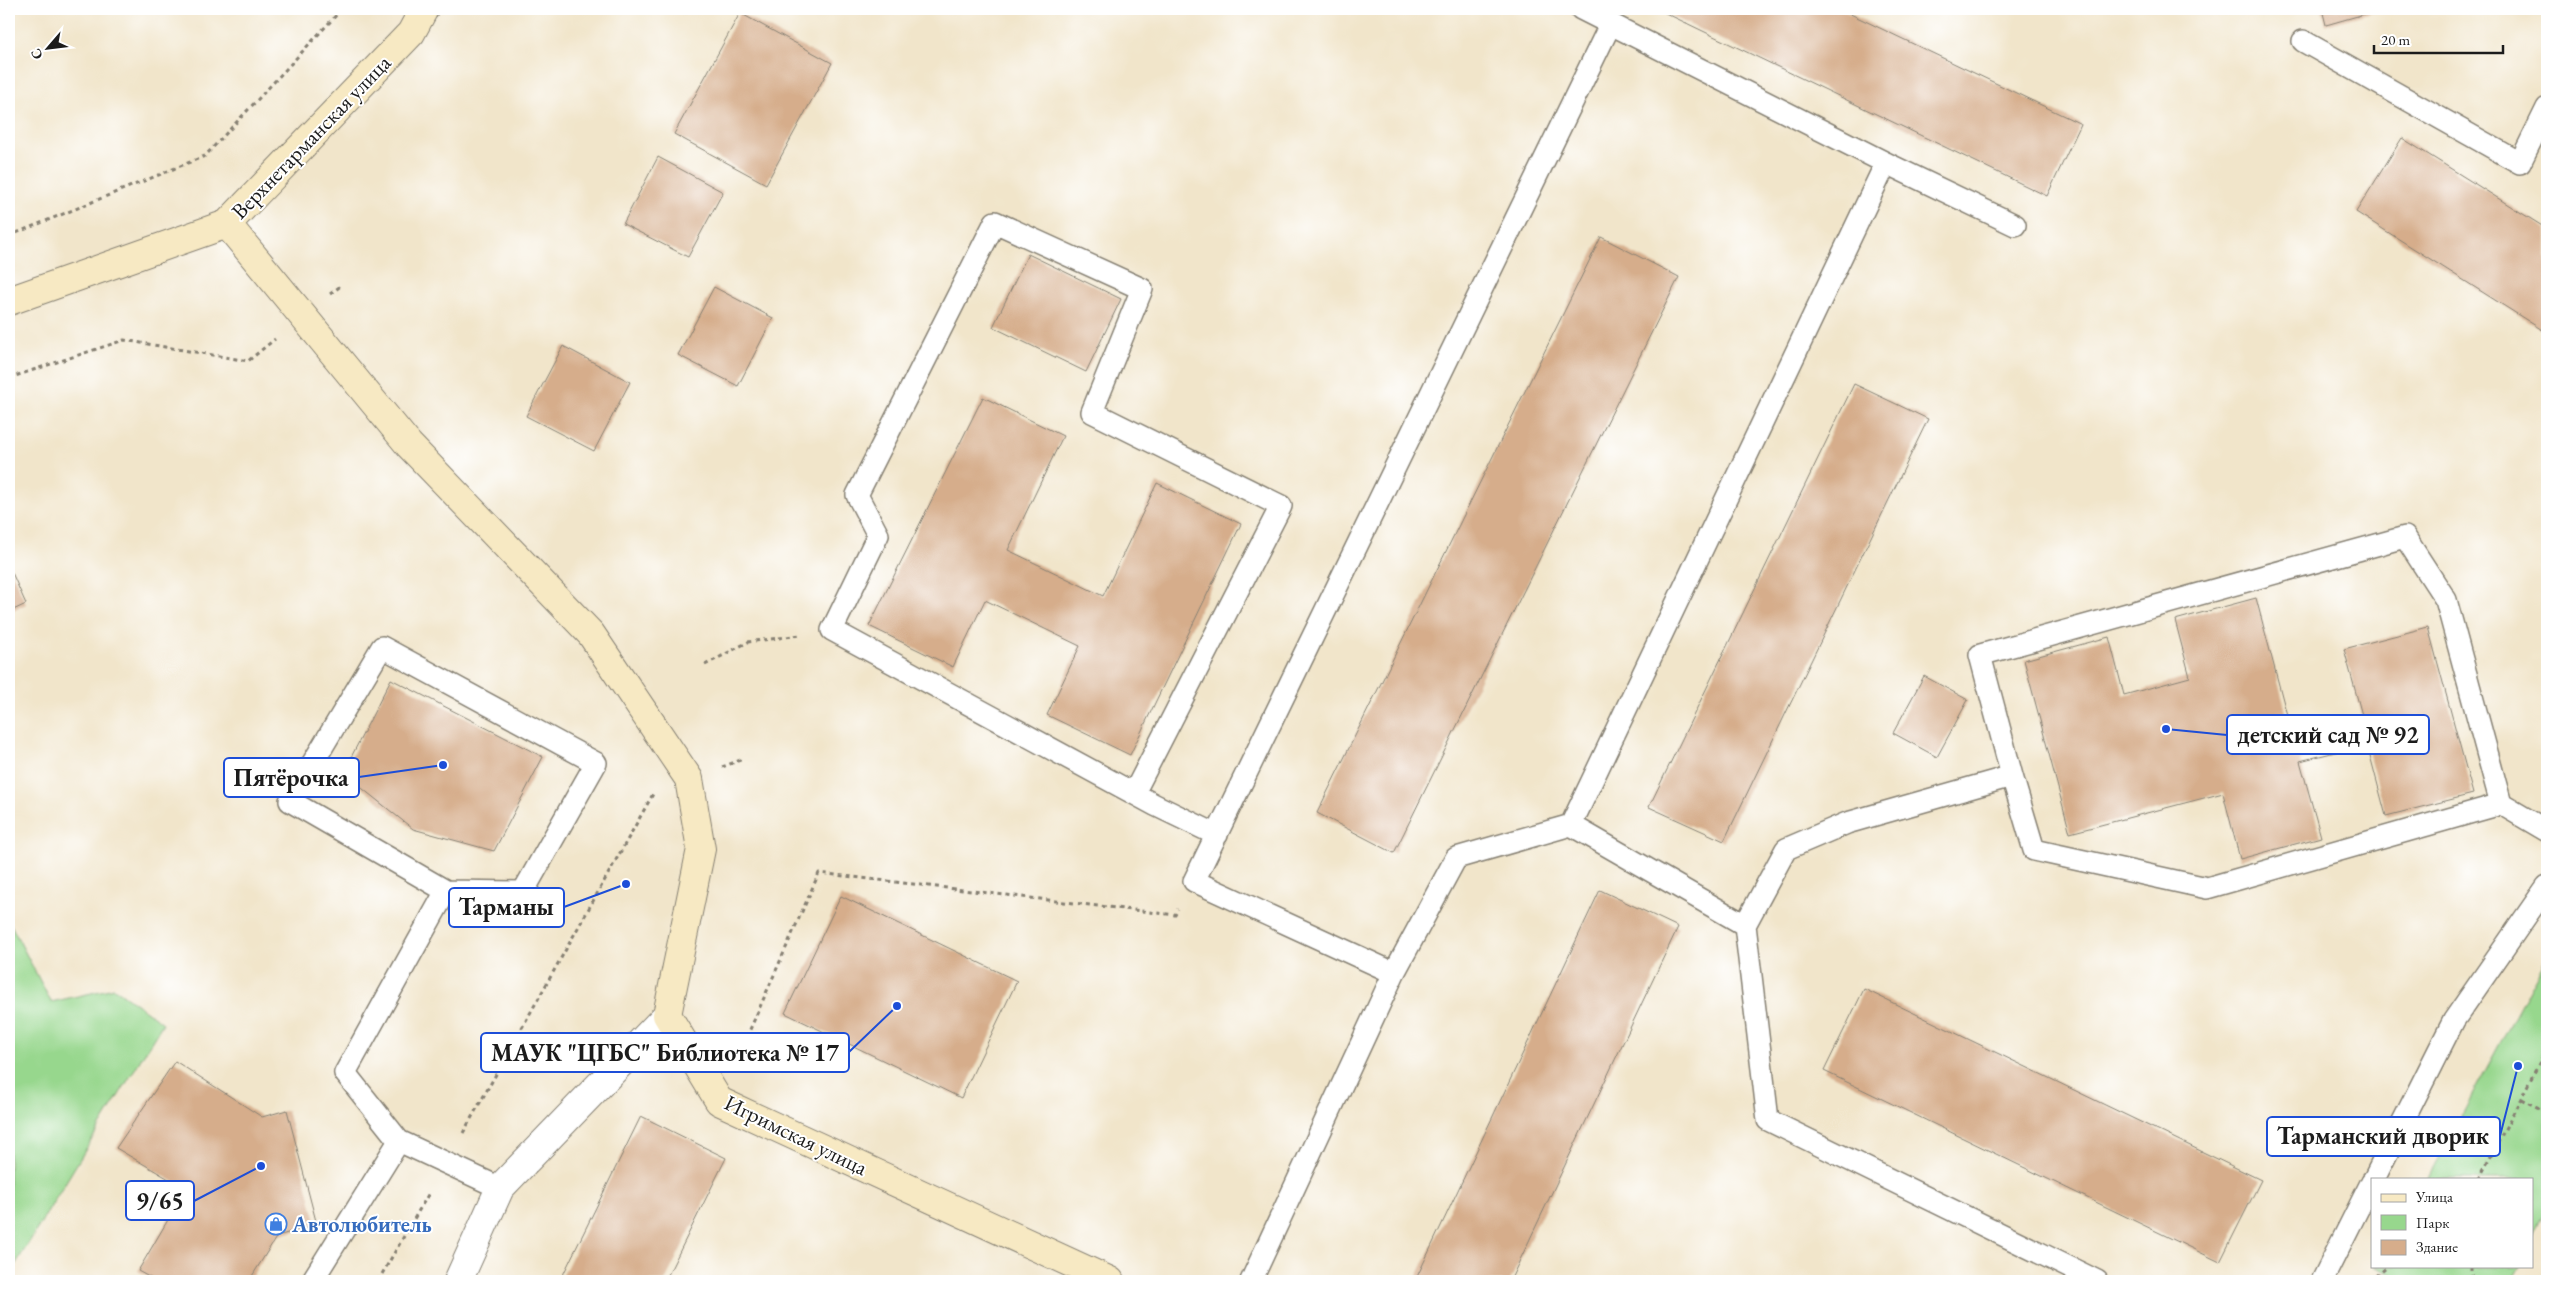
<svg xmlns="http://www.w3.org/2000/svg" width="2556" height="1290" viewBox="0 0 2556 1290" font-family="'EB Garamond',serif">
	<rect width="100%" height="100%" fill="#fff"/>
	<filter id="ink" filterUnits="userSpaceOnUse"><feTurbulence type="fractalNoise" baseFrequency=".02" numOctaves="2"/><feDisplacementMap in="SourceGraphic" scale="10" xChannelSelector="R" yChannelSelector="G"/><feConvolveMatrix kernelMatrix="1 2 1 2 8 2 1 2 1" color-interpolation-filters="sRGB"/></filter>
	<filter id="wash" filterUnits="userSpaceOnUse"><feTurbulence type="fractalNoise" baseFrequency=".0096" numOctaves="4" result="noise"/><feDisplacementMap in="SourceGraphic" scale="20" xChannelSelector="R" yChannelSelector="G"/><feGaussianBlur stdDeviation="1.12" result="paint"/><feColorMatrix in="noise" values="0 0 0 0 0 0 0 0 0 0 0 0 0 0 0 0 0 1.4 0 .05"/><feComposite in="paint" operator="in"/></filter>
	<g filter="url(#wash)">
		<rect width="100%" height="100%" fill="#f1e5ca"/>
		<!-- green -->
		<path fill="#97d78d" stroke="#5a7a54" d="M9,921L51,1002L114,988L163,1023L9,1275Z
			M2547,956V1208L2532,1240V1179H2427Z
			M2374,1266H2520L2512,1281H2406Z"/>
		<g id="blocks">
			<!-- building -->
			<path fill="#d6ad8b" d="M1657,9H1840L2081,124L2047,196Z
				M2322,9H2382L2326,25Z
				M740,13L832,63L766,184L674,134Z
				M2402,138L2547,229V333L2356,212Z
				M658,157L723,192L688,257L623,224Z
				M1601,237L1679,277L1394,853L1317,813Z
				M1028,254L1121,299L1086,372L993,327Z
				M714,287L773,318L738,386L678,355Z
				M563,346L630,382L594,451L526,416Z
				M1854,384L1928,419L1724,841L1649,807Z
				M983,397L1063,436L1008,550L1103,596L1157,483L1241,524L1130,755L1047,715L1080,646L985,600L953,667L869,626Z
				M9,566L26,604L9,612Z
				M2256,598L2293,738L2363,719L2344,649L2428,627L2473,794L2386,816L2367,744L2300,761L2321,837L2240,859L2223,793L2070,833L2024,660L2109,637L2124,695L2190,677L2175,620Z
				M1924,676L1968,700L1937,757L1893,733Z
				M391,679L543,757L494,851L413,829L343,773Z
				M1600,890L1678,927L1510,1281H1415Z
				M841,896L1017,981L961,1098L785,1013Z
				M1864,989L2261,1180L2220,1262L1824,1071Z
				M175,1061L262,1117L287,1110L317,1225L277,1236L249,1281H156L138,1271L186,1189L116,1148Z
				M641,1116L726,1158L665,1281H560Z"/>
		</g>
	</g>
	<g filter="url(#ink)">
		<use href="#blocks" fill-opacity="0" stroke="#868073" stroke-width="1"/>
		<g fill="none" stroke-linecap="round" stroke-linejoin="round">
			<!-- lane casing -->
			<g stroke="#868073" stroke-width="24">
				<path id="lane" d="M1581,9L1886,163L2015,225
					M2303,41L2520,163L2547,108
					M1134,793L1281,506L1092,412L1142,289L995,222L857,495L878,535L832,630L1155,805L1217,835
					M2501,804L2547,831
					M1571,825L1745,925L1768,1120L2097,1281
					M446,891L523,892L596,763L382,647L290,801L446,891L345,1073L399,1141L500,1188
					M1745,925L1786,849L1847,823L2012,776L1980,655L2405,537L2446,600L2501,804L2207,888L2034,850L2012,776
					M1394,973L1194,881L1610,25
					M2374,1179L2454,1020L2547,886
					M312,1281L399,1141
					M1251,1281L1394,973L1456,858L1571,825L1886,163
					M2322,1281L2372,1181"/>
			</g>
			<!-- street casing -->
			<g stroke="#868073" stroke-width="30">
				<path id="street" d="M458,1281L500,1188L667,1015"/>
			</g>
			<!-- secondary casing -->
			<g stroke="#868073" stroke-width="30">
				<path id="secondary" d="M227,224L409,445L591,634L689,779L701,849L667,1015L719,1101L1110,1281
					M9,301L227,224L411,33L424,9"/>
			</g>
			<!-- path -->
			<path stroke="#868073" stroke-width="3" stroke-dasharray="4 4" stroke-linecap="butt" d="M9,236L205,156L342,9
				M330,294L342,285
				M9,378L124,340L248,361L275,339
				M705,665L748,642L801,635
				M722,767L743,759
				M737,1059L819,873L1175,915L1178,909
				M2521,1099L2547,1112
				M463,1133L653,794
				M2479,1179L2547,1048
				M2471,1266V1281
				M378,1281L429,1193
				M2370,1281L2387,1266"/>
			<!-- lane -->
			<use href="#lane" stroke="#fff" stroke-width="21"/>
			<!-- street -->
			<use href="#street" stroke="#fff" stroke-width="28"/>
			<!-- secondary -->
			<use href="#secondary" stroke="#f7e9c3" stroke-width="28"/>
		</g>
	</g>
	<!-- icons -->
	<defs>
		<g id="shop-ring" transform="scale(1.125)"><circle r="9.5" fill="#fff" stroke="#3f7fe0" stroke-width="1.5"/><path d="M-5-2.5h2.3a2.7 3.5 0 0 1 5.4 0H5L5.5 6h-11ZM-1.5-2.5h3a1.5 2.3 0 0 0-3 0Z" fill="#3f7fe0"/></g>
	</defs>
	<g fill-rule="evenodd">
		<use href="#shop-ring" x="276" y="1224"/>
	</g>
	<g text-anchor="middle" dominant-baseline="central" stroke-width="4" stroke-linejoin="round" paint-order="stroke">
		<!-- street labels -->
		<g font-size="22" fill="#1c1c1c" stroke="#fff">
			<text transform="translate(311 137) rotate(-46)">Верхнетарманская улица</text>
			<text transform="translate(796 1135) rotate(26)">Игримская улица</text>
		</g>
		<!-- shop labels -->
		<g font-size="22" font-weight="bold" fill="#366cbe" stroke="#fff" text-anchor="start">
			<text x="292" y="1224">Автолюбитель</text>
		</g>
	</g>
	<!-- callouts -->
	<path fill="none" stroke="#1d4ed8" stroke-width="2" d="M2166 729L2227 735M443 765L359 777M626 884L564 907M897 1006L849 1052M2518 1066L2500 1136M261 1166L194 1201"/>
	<g fill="#1d4ed8" stroke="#fff" stroke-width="2">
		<circle cx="2166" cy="729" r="5"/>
		<circle cx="443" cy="765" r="5"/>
		<circle cx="626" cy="884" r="5"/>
		<circle cx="897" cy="1006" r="5"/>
		<circle cx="2518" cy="1066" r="5"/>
		<circle cx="261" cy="1166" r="5"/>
	</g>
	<g fill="#fff" stroke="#1d4ed8" stroke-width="2">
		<rect x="2227" y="715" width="202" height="39" rx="5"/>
		<rect x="224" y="758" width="135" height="39" rx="5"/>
		<rect x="449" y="888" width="115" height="39" rx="5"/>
		<rect x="481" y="1033" width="368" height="39" rx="5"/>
		<rect x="2267" y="1117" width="233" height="39" rx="5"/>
		<rect x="126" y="1181" width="68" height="39" rx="5"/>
	</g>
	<g font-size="24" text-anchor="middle" font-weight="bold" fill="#1c1c1c">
		<text x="2328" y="743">детский сад № 92</text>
		<text x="291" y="786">Пятёрочка</text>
		<text x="506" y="915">Тарманы</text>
		<text x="665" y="1061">МАУК "ЦГБС" Библиотека № 17</text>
		<text x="2383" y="1144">Тарманский дворик</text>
		<text x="160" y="1209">9/65</text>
	</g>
	<!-- margin -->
	<rect width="2556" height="1290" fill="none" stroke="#fff" stroke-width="30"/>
	<!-- legend -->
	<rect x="2371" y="1178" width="162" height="90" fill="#ffffff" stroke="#a4a4a4"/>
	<rect x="2381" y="1194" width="25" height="8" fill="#f7e9c3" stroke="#a4a4a4"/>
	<text x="2416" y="1202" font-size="15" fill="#1c1c1c">Улица</text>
	<rect x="2381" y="1215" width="25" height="15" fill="#97d78d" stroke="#a4a4a4"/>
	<text x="2416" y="1228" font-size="15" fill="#1c1c1c">Парк</text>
	<rect x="2381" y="1240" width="25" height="15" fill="#d6ad8b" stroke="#a4a4a4"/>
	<text x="2416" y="1252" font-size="15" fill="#1c1c1c">Здание</text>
	<!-- north arrow -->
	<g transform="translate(48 48) rotate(242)" stroke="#ffffff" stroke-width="4" paint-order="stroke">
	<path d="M0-4L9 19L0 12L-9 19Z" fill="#1c1c1c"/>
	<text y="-8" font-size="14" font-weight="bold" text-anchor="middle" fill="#1c1c1c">С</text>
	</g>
	<!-- scale -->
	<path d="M2374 45v8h129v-8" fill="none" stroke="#1c1c1c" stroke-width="2.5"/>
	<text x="2381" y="45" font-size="15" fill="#1c1c1c" stroke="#ffffff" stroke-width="4" paint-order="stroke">20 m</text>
</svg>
